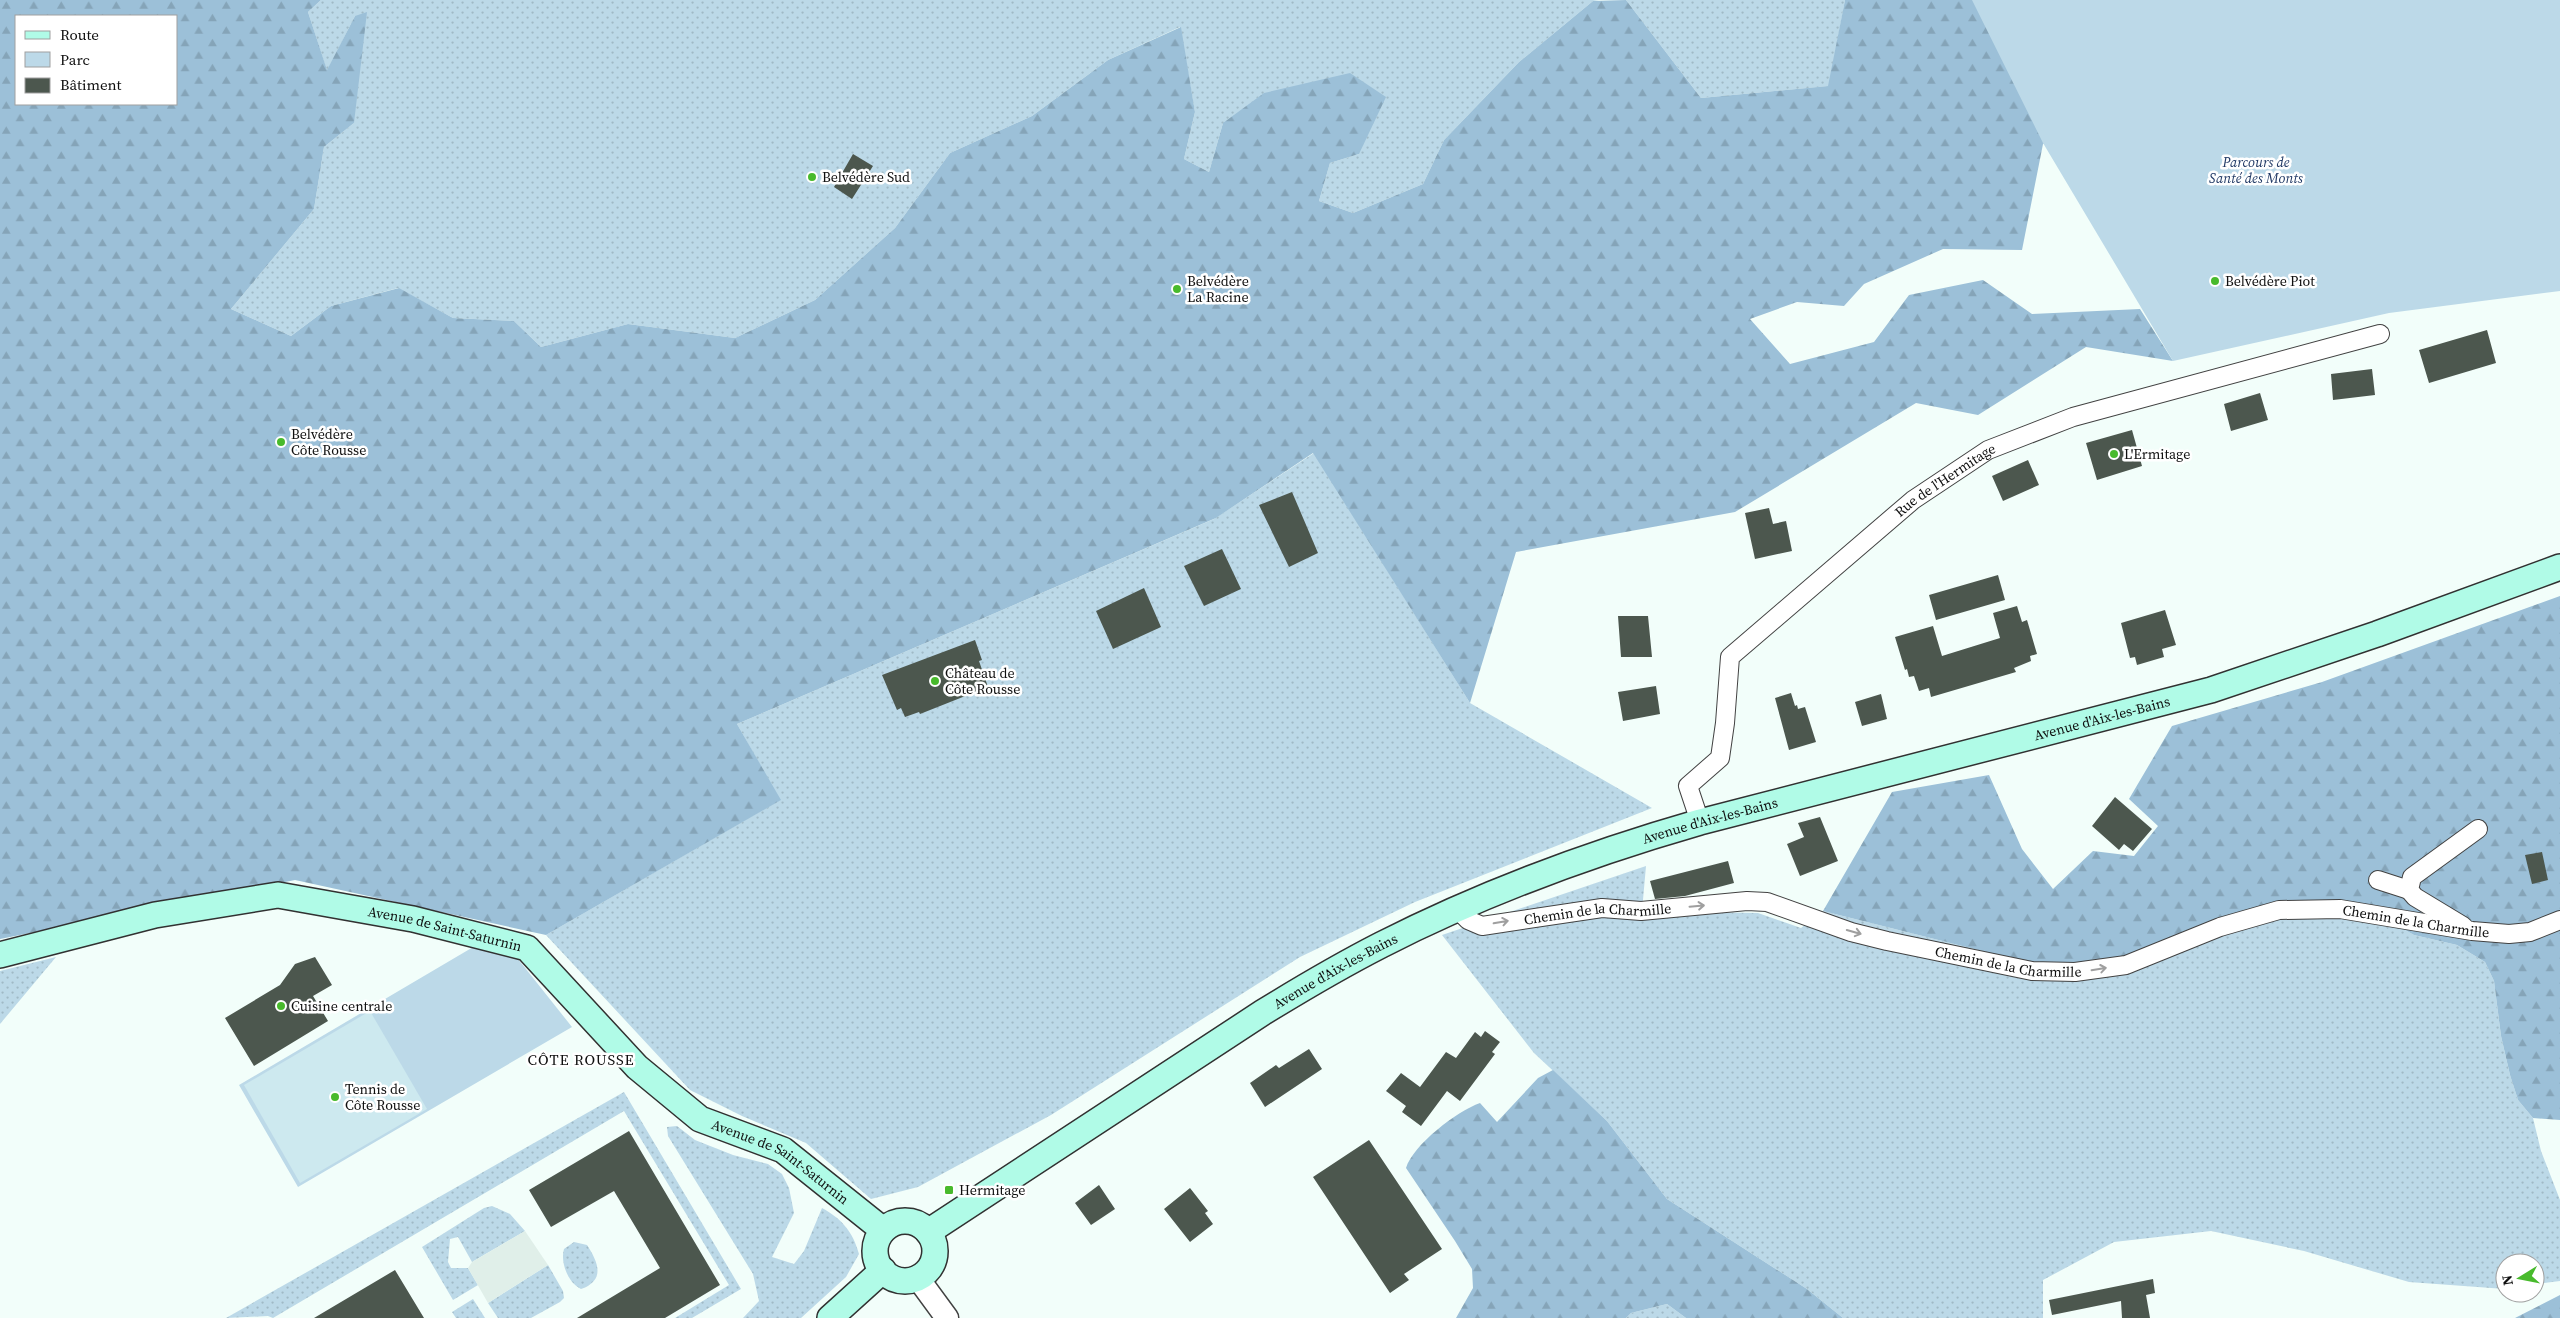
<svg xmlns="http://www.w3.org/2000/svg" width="2560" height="1318" viewBox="0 0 2560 1318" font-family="'Source Serif 4',serif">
	<defs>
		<pattern id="grass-dots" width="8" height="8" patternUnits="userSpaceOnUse" patternTransform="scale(1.25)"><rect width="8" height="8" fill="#bcd9e8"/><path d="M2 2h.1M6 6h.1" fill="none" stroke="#a0b9c6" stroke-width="1.8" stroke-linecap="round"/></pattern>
		<pattern id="forest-firs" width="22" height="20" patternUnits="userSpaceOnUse" patternTransform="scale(1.25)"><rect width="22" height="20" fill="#9cc0d8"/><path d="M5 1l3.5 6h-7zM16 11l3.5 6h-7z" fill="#85a4b8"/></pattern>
	</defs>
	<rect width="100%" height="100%" fill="#f2fefa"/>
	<!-- grass -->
	<path fill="url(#grass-dots)" d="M321,0H1599L1593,1L1519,62L1444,140L1423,184L1353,213L1319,201L1330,163L1359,154L1223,123L1209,172L1184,159L1195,112L1180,27L1108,60L1032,116L950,153L895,228L815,300L735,338L628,324L541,347L514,321L453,318L398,288L331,306L291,336L231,309L314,209L324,147L354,123L355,16L327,71L308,12Z
		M1626,0H1845L1829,86L1701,98Z
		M1314,453L1470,703L1652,808L1415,902L1300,957L1051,1115L918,1187L871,1199L806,1143L742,1116L690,1090L546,935L780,800L737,724L1214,519Z
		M1646,866L1642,911L1758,913L1801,928L1823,911L2022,961L2270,905L2372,911L2414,935L2457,945L2485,962L2494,981L2501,1036L2510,1075L2518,1100L2533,1118L2541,1151L2560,1200V1281L2535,1284V1263H2505V1289L2409,1282L2304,1251L2211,1231L2114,1242L2043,1280V1318H1843L1807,1289L1667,1199L1607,1121L1534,1053L1442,935Z
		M56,957L0,1024V971Z
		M624,1092L741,1289L692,1318H675L729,1285L624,1111L273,1318L268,1316L226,1318Z
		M677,1126L695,1140L733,1155L768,1164L782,1174L789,1188L794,1213L772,1257L794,1264L804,1251L822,1208C842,1219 853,1232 859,1254L846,1277L801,1318H743L759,1301L753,1274L668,1136L667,1127Z
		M492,1206L510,1214L525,1231L472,1262L458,1237L450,1239L448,1262L451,1268H468L478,1285L453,1300L422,1247L484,1208Z
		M574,1242L587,1245C598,1262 606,1280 581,1289C568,1283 560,1262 564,1249Z
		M548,1265L563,1291L564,1298L560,1302L531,1318H498L488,1303Z
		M473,1299L485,1318H456L452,1312Z
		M1667,1304L1686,1318H1626L1631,1313Z"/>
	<!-- forest -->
	<path fill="url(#forest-firs)" fill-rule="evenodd" d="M0,0H321L308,12L327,70L355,16L367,12L354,123L324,147L314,209L231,309L291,336L331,306L399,288L453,318L514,321L541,347L628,324L735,338L815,300L895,228L950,153L1032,116L1108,60L1181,27L1195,112L1184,159L1209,172L1223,123L1264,93L1350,73L1386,97L1359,154L1330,163L1319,201L1353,213L1423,184L1444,140L1519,62L1593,1L1626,0L1701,98L1828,86L1845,0H2184L2066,131L2043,144L2022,250L1943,249L1864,284L1844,306L1797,302L1750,319L1790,364L1874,342L1909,295L1983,280L2032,314L2140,309L2173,361L2086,347L1978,415L1916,403L1735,512L1516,552L1470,703L1313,453L1216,518L737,724L781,800L546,935L295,880L0,939ZM16,16H176V104H16Z
		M2560,596V1120L2533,1118L2518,1100L2510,1075L2501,1036L2494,981L2485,962L2457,945L2414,935L2372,911L2270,905L2104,963L2022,961L1823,911L1892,792L1989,775L2022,849L2053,889L2093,851L2134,856L2158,826L2129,799L2172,726L2322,682Z
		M1553,1070L1607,1121L1667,1199L1807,1289L1843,1318H1686L1667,1304L1631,1313L1626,1318H1456L1473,1288L1472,1269L1455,1241L1406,1168C1413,1145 1457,1111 1480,1103L1497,1122L1538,1078Z
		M2560,1295V1318H2515Z"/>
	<!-- park -->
	<path fill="#bcd9e8" d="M1972,0H2560V291L2389,313L2173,361L2043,143Z
		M480,943L514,954L572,1027L298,1187L239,1085Z"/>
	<!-- pitch -->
	<path fill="#cde9ef" d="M370,1011L427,1109L300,1183L244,1085Z"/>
	<!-- plaza -->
	<path fill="#e0efe9" d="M525,1231L548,1265L488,1303L468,1268L472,1262Z"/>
	<!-- building -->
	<path fill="#4c574e" d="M853,154L873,166L852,199L834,187Z
		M2487,330L2496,363L2429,383L2419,350Z
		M2372,369L2375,395L2333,400L2331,374Z
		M2260,393L2268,420L2231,431L2224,404Z
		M2132,430L2142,466L2097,480L2086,443Z
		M2028,460L2039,485L2003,501L1992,476Z
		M1292,492L1318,553L1289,567L1259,505Z
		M1769,508L1773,524L1786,521L1792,551L1755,559L1745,513Z
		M1222,549L1241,589L1204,606L1184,566Z
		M1998,575L2005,600L1936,620L1929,595Z
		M1144,588L1161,627L1113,649L1096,611Z
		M2017,606L2022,622L2027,620L2037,654L2030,656L2031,661L2014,668L2016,672L1931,697L1929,688L1919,691L1914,676L1909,677L1907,669L1905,670L1895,637L1933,626L1942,656L2000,638L1993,613Z
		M2165,610L2176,645L2162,649L2164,657L2137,665L2135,657L2130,658L2121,623Z
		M1618,616H1648L1652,657H1621Z
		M975,640L982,660L979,661L988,687L920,714L919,712L905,717L901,708L897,710L882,675Z
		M1656,686L1660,714L1623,721L1618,692Z
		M1791,693L1795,706L1797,705L1798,709L1805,707L1816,742L1789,750L1775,698Z
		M1881,694L1887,719L1862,726L1855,702Z
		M2115,797L2152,829L2133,851L2124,844L2119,850L2092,826Z
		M1820,817L1838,861L1800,876L1787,844L1804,837L1798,823Z
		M2542,852L2548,880L2532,884L2525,855Z
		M1728,861L1734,883L1685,896L1655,899L1650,881Z
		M315,957L332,985L313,996L328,1021L254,1066L225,1018L280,985L295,964Z
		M1485,1031L1500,1042L1492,1052L1495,1054L1460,1101L1447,1091L1421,1126L1402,1112L1406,1106L1386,1091L1401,1073L1420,1087L1446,1052L1456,1058L1475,1032L1481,1037Z
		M1309,1049L1322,1069L1265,1107L1250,1083L1276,1065L1279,1068Z
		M629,1131L720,1285L665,1318H577L660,1268L614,1191L551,1227L529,1190Z
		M1369,1140L1442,1249L1404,1274L1409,1280L1390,1293L1313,1177Z
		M1099,1185L1115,1209L1091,1225L1075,1203Z
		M1190,1188L1208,1211L1205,1213L1213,1224L1190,1242L1164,1209Z
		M395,1270L424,1318H314Z
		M2153,1279L2155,1293L2146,1295L2150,1318H2122L2121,1301L2052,1315L2049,1300Z"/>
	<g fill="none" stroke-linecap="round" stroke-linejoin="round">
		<!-- minor casing -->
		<g stroke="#424242" stroke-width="20">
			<g id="minor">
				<path id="s1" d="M1700,822L1688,786L1720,758L1725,723L1730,657L1913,500L1988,450L2073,417L2380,334"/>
				<path d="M2378,880L2409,890"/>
				<path id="s2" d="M1458,910L1468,920L1482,926L1602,908L1641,911L1747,901L1767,902L1851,932L1887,941L2032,971L2075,972L2126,965L2220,927L2279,910L2340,909L2472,931L2509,934L2530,932L2560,920"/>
				<path d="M2463,926L2415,897L2409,890L2412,877L2478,829"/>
			</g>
		</g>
		<!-- tertiary casing -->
		<g stroke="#424242" stroke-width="25">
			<path id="tertiary" d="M917,1277L947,1318"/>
		</g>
		<!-- secondary casing -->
		<g stroke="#313131" stroke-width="28">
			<g id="secondary">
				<path id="s3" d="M0,955L155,915L278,895L413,919L527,948L637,1067L700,1119L783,1150L883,1230"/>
				<circle cx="905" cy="1251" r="30"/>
				<path id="s4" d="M928,1232L1262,1013C1301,989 1340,966 1381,945C1481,894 1592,853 1700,822L2211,690L2377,634L2560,567"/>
				<path d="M830,1318L883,1270"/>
			</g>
		</g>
		<!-- minor -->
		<use href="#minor" stroke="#fff" stroke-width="18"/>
		<!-- tertiary -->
		<use href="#tertiary" stroke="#fff" stroke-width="22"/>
		<!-- secondary -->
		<use href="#secondary" stroke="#b0fbe7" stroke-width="25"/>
	</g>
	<!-- one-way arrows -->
	<defs><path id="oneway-shaft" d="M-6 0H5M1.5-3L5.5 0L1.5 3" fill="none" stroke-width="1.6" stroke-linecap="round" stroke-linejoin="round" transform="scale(1.25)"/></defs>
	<g stroke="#9f9f9f">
		<use href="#oneway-shaft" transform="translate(1697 906) rotate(-5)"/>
		<use href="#oneway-shaft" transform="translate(1501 922) rotate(-10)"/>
		<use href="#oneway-shaft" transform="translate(1854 932) rotate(16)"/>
		<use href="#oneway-shaft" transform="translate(2099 969) rotate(-9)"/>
	</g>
	<!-- markers -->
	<g fill="#48ba2c" stroke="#fff" stroke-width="2">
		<circle cx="812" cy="177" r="5"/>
		<circle cx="2215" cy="281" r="5"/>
		<circle cx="1177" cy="289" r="5"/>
		<circle cx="281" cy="442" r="5"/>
		<circle cx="2114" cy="454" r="5"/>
		<circle cx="935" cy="681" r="5"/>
		<circle cx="281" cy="1006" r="5"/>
		<circle cx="335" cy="1097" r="5"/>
		<rect x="944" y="1185" width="10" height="10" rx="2.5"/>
	</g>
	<g text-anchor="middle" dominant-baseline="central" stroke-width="5" stroke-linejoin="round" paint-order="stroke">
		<!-- park labels -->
		<g font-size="14" font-style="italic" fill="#213965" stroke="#fff">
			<text x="2256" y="162">Parcours de<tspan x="2256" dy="16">Santé des Monts</tspan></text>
		</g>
		<!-- poi labels -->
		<g font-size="14" fill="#0f0f0f" stroke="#fff" text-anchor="start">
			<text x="822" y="177">Belvédère Sud</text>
			<text x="1187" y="281">Belvédère<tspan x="1187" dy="16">La Racine</tspan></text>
			<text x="2225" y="281">Belvédère Piot</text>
			<text x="291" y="434">Belvédère<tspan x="291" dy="16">Côte Rousse</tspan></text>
			<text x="2124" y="454">L'Ermitage</text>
			<text x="945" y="673">Château de<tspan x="945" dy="16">Côte Rousse</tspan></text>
			<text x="291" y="1006">Cuisine centrale</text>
			<text x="345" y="1089">Tennis de<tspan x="345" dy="16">Côte Rousse</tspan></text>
			<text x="959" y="1190">Hermitage</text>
		</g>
		<!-- street labels -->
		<g font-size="14" fill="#0f0f0f" stroke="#fff">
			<text stroke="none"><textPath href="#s1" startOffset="461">Rue de l'Hermitage</textPath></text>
			<text stroke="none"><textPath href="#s4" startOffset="1294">Avenue d'Aix-les-Bains</textPath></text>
			<text stroke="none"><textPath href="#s4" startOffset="889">Avenue d'Aix-les-Bains</textPath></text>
			<text stroke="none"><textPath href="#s2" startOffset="146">Chemin de la Charmille</textPath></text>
			<text stroke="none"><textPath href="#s2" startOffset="986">Chemin de la Charmille</textPath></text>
			<text stroke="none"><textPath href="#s3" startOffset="455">Avenue de Saint-Saturnin</textPath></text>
			<text stroke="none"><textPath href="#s2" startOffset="566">Chemin de la Charmille</textPath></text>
			<text stroke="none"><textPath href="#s4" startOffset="484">Avenue d'Aix-les-Bains</textPath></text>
			<text stroke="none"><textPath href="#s3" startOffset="875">Avenue de Saint-Saturnin</textPath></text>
		</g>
		<!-- neighbourhood labels -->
		<g font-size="15" letter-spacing="1" fill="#0f0f0f" stroke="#fff">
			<text x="581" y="1059">CÔTE ROUSSE</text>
		</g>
	</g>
	<!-- legend -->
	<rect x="15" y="15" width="162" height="90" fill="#ffffff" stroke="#9f9f9f"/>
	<rect x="25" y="31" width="25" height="8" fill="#b0fbe7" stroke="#9f9f9f"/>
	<text x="60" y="40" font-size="15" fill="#0f0f0f">Route</text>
	<rect x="25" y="52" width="25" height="15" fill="#bcd9e8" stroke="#9f9f9f"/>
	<text x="60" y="65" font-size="15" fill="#0f0f0f">Parc</text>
	<rect x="25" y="78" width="25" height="15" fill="#4c574e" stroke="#9f9f9f"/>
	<text x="60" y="90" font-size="15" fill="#0f0f0f">Bâtiment</text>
	<!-- north arrow -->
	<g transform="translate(2520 1278) rotate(260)"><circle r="24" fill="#ffffff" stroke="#9f9f9f"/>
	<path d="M0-4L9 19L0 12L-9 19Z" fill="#48ba2c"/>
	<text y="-8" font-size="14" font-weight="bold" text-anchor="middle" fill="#0f0f0f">N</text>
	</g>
</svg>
